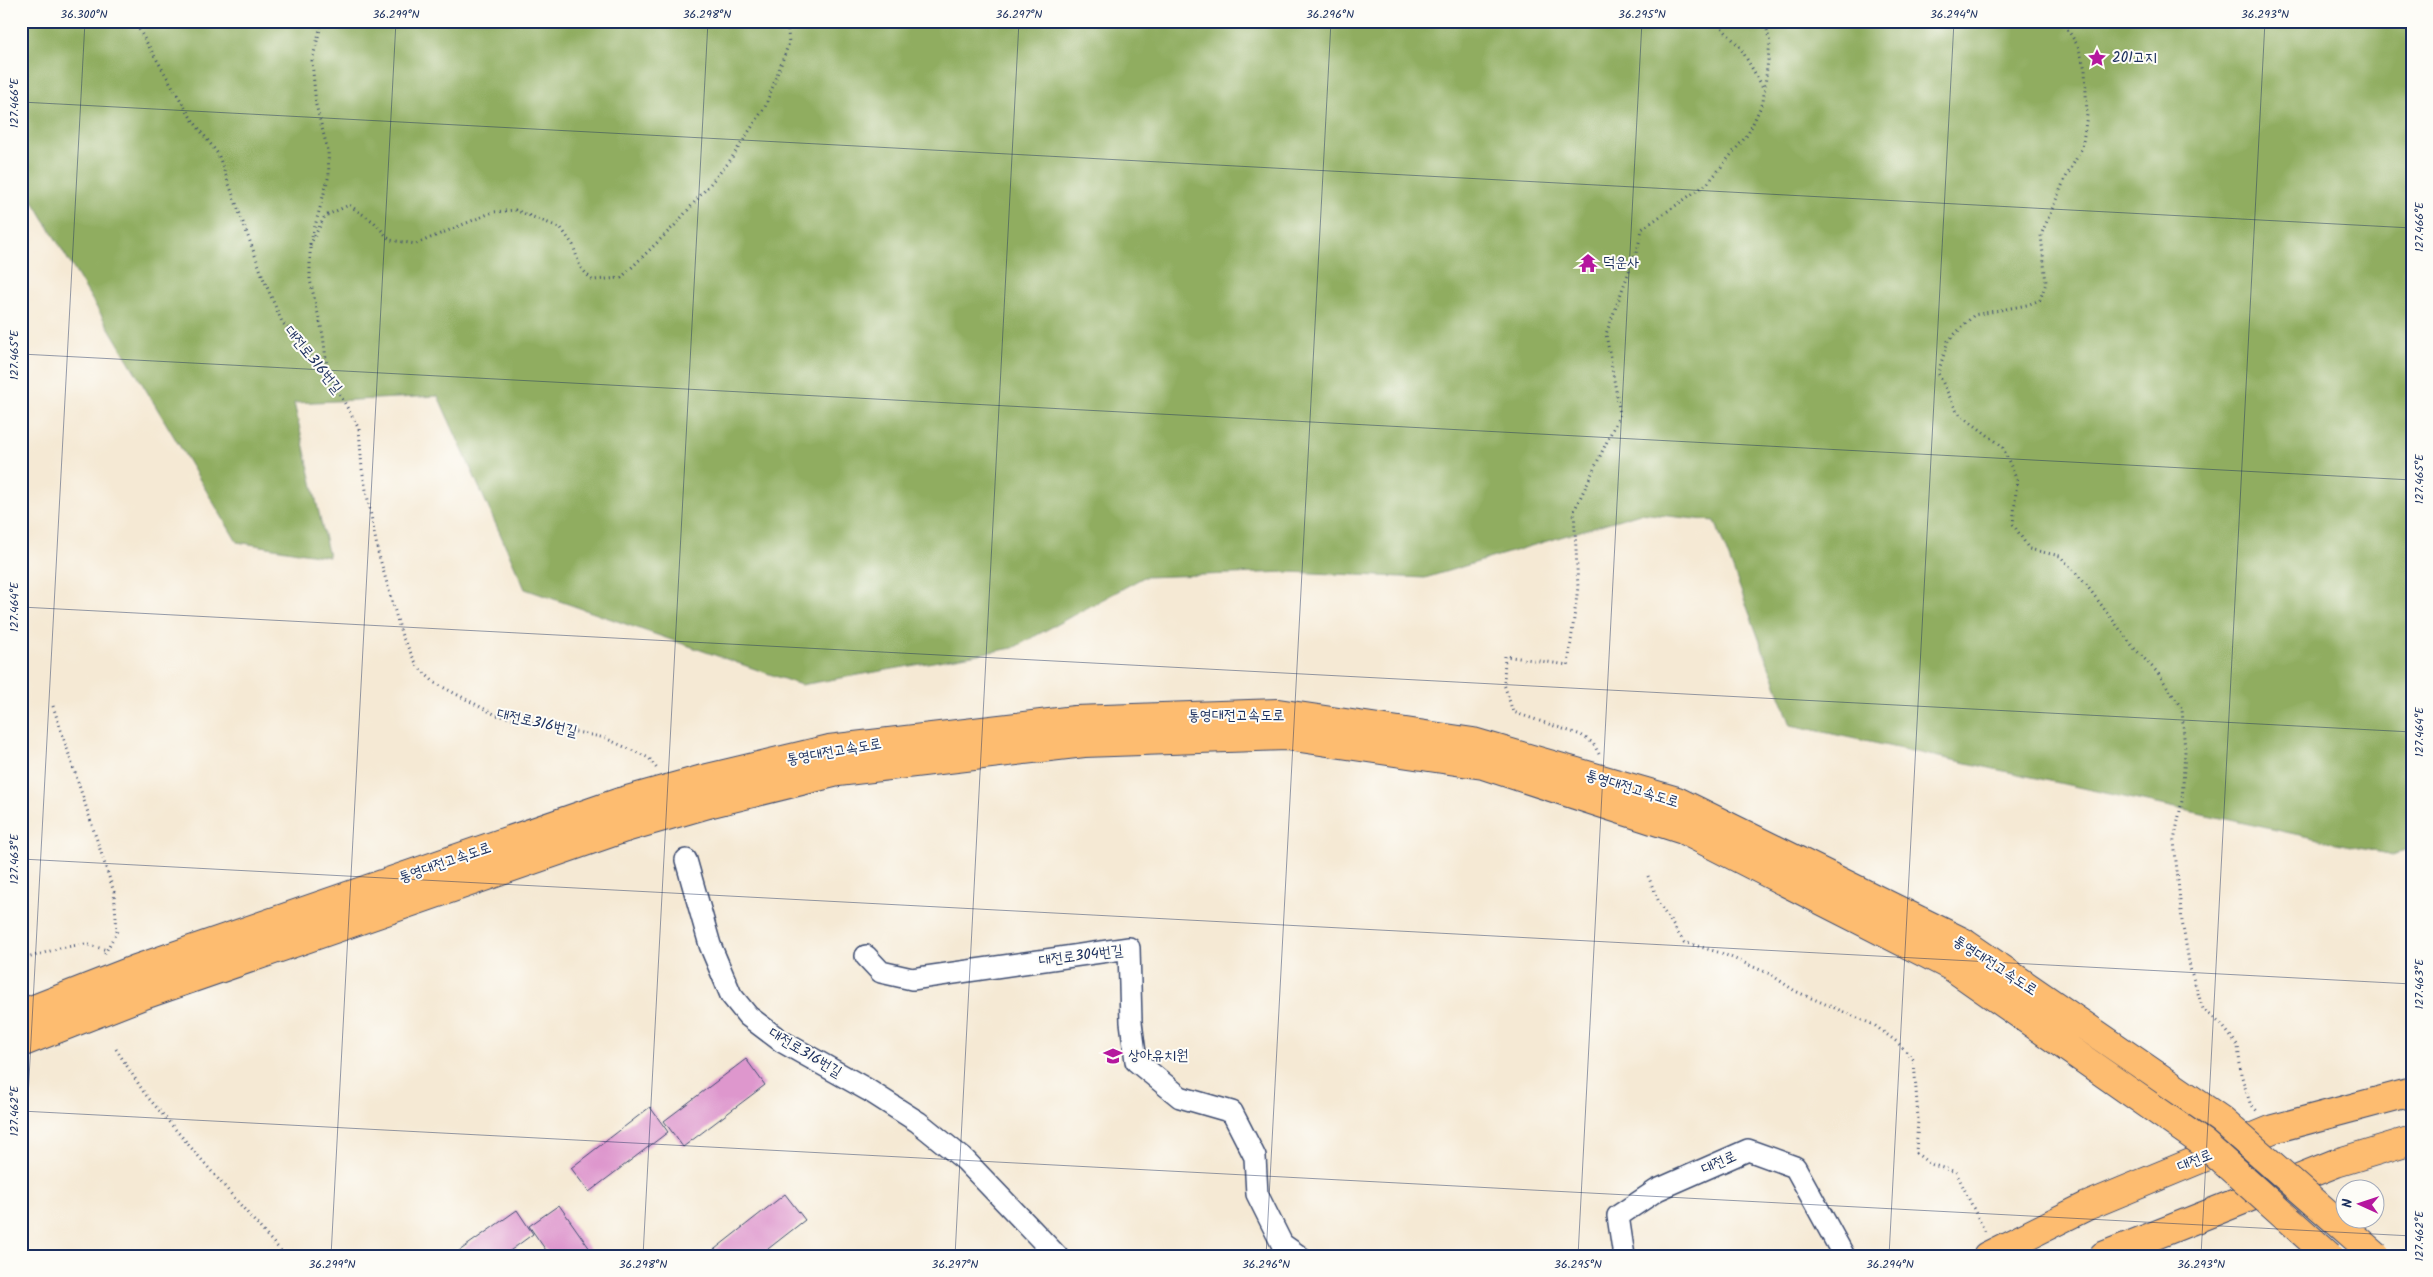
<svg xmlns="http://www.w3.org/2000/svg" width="2433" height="1277" viewBox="0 0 2433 1277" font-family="Kalam,'Poor Story',sans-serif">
	<rect width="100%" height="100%" fill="#fdfcf7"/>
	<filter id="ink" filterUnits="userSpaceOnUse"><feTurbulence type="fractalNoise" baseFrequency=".02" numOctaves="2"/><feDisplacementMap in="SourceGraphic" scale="10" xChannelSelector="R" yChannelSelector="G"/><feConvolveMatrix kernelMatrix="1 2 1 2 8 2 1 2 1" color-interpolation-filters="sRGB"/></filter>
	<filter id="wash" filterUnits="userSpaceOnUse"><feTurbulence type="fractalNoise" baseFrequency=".0096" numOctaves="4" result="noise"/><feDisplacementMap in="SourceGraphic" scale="20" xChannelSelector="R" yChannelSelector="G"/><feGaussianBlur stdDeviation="1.12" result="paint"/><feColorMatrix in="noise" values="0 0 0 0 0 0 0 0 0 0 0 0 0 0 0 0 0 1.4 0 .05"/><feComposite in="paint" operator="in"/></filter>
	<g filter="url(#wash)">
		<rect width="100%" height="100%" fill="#f5e9d4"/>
		<!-- forest -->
		<path fill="#90ad60" stroke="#566e5f" d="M21,21H2412V849L2392,855L1791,725L1715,521L1640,513L1425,578L1289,572L1144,577L1013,648L801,685L525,589L438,396L294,403L329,557L237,542L21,181Z"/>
		<g id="blocks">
			<!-- building -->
			<path fill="#de97cd" d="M746,1059L765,1085L683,1147L664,1121Z
				M650,1107L668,1132L589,1192L571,1168Z
				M785,1194L805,1220L759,1256H706Z
				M559,1205L595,1256H550L529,1226Z
				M517,1210L533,1234L503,1256H452Z"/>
		</g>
	</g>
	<g filter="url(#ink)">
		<use href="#blocks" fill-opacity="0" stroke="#3c4b70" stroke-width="1"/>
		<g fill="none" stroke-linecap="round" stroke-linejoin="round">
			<!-- street casing -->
			<g stroke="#3c4b70" stroke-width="24">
				<path id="street" d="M686,860L710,945L731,995L748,1016L781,1041L868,1090L918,1122L965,1160L1057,1256
					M866,956L881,972L912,979L1129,948L1131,1022L1136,1061L1180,1097L1232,1112L1255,1157L1257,1194L1282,1244L1299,1256
					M1624,1256L1618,1216L1657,1190L1748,1150L1795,1167L1844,1256"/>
			</g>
			<!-- primary casing -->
			<g stroke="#3c4b70" stroke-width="30">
				<path id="primary" d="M1987,1256L2087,1206L2273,1129L2412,1092
					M2103,1256L2336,1163L2412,1140"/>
			</g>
			<!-- highway casing -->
			<g stroke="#3c4b70" stroke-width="30">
				<path id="highway" d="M703,779L829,749L1075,720L1278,713L1473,742L1677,801L1963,942
					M708,804L838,772L1084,743L1287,736L1483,765L1683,830L1952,967
					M21,1014L136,969L620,802
					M21,1043L141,996L625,828"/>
			</g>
			<!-- path -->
			<path stroke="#3c4b70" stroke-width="3" stroke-dasharray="1 4" stroke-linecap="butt" d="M134,21L191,118L218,154L264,280L282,322L333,382L359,429L362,469L378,552L402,636L418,667L435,683L496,715L605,738L649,758L657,769
				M1715,21L1740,47L1764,89
				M2062,21L2078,46L2085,69L2087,115L2082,148L2064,181L2041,235L2046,283L2040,300L2027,305L1974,315L1948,341L1938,373L1957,412L2002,446L2017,480L2013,524L2029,549L2060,556L2084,582L2134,648L2158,673L2182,709L2185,751L2182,801L2174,841L2182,921L2190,968L2203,1009L2222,1025L2238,1046L2241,1074L2250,1103L2258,1112
				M2073,21L2103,28L2152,21
				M2387,21L2412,28
				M312,237L329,175L328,151L316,105L312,61L322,21
				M310,243V280L323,335L328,375
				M310,245L325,216L349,205L374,222L390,240L416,244L493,212L515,210L561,228L573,245L580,267L592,280L621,278L675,225L729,162L765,107L789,43L787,21
				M53,706L114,892L117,931L103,957
				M1599,754L1593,743L1581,735L1513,712L1504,684L1505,656L1568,665L1578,587L1574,511L1620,414L1606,334L1638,247L1642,229L1708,183L1748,134L1763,102L1770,43L1765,21
				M1648,876L1661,907L1684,942L1721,953L1770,974L1795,991L1874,1025L1897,1042L1914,1060L1918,1119L1916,1153L1930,1164L1956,1172L1985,1232
				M21,960L60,948L85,944L107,950
				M116,1049L145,1094L268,1237L286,1256"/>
			<!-- street -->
			<use href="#street" stroke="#fff" stroke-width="21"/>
			<!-- primary -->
			<use href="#primary" stroke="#fdbc70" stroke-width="28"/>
			<!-- highway -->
			<use href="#highway" stroke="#fdbc70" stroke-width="28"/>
			<!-- highway-bridge casing -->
			<g stroke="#3c4b70" stroke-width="30" stroke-linecap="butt">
				<path id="highway-bridge" d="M620,802L703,779
					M625,828L708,804
					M1963,942L2220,1119L2376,1256
					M1952,967L2203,1143L2329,1256"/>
			</g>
			<!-- highway-bridge -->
			<use href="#highway-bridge" stroke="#fdbc70" stroke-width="28"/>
		</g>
	</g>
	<!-- ticks -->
	<path fill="none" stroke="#1b2f5e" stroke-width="1" stroke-opacity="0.45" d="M21,102L2412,228M21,354L2412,480M21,607L2412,732M21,859L2412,984M21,1111L2412,1236M21,1230L85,21M331,1256L396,21M643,1256L708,21M955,1256L1019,21M1266,1256L1331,21M1578,1256L1642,21M1889,1256L1954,21M2201,1256L2265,21"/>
	<!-- icons -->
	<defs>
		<g id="sight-bare" transform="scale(1.5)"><path d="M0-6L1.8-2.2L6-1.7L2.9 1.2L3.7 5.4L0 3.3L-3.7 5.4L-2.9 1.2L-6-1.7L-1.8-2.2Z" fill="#b5179e" stroke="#fdfcf7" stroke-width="2.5" paint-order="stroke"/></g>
		<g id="temple-bare" transform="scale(1.5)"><path d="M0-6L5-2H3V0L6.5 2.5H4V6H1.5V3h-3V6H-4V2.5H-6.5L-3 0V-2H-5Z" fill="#b5179e" stroke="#fdfcf7" stroke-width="2.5" paint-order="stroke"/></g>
		<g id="school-bare" transform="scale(1.5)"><path d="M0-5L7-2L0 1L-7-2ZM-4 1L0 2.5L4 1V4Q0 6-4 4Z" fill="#b5179e" stroke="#fdfcf7" stroke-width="2.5" paint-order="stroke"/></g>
	</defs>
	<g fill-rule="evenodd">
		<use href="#sight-bare" x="2097" y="58"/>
		<use href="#temple-bare" x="1588" y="263"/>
		<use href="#school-bare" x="1113" y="1056"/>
	</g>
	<g text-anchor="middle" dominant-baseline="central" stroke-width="4" stroke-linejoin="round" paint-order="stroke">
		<!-- poi labels -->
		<g font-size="15" fill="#1b2f5e" stroke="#fdfcf7" text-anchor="start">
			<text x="2112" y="58">201고지</text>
			<text x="1603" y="263">덕운사</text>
			<text x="1128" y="1056">상아유치원</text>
		</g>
		<!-- street labels -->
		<g font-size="15" fill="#1b2f5e" stroke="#fdfcf7">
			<text transform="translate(313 360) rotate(51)">대전로316번길</text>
			<text x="1236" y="716">통영대전고속도로</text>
			<text transform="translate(537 723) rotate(13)">대전로316번길</text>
			<text transform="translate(834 752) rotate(-10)">통영대전고속도로</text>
			<text transform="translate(1632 789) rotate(17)">통영대전고속도로</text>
			<text transform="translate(445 863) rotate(-19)">통영대전고속도로</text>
			<text transform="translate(1081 956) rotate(-7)">대전로304번길</text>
			<text transform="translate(1995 966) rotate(33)">통영대전고속도로</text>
			<text transform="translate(805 1053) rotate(31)">대전로316번길</text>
			<text transform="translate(2195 1161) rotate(-22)">대전로</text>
			<text transform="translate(1719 1163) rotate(-24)">대전로</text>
		</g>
	</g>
	<!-- margin -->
	<rect width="2433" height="1277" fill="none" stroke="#fdfcf7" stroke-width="55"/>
	<!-- north arrow -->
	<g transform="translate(2360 1204) rotate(273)"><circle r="24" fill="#fdfcf7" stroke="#a3aaba"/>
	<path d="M0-4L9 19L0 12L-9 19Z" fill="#b5179e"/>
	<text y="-8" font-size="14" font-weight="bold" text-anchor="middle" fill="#1b2f5e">N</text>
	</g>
	<rect x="28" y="28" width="2378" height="1222" fill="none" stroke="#1b2f5e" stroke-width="2"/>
	<g font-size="12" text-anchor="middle" fill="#1b2f5e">
		<text x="84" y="18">36.300°N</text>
		<text x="396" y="18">36.299°N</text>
		<text x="707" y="18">36.298°N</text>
		<text x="1019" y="18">36.297°N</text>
		<text x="1330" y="18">36.296°N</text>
		<text x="1642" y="18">36.295°N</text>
		<text x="1954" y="18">36.294°N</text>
		<text x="2265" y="18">36.293°N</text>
		<text transform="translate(14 103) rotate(-90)" y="4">127.466°E</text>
		<text transform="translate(2419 227) rotate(-90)" y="4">127.466°E</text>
		<text transform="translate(14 355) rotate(-90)" y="4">127.465°E</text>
		<text transform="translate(2419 479) rotate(-90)" y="4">127.465°E</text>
		<text transform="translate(14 607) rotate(-90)" y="4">127.464°E</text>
		<text transform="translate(2419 732) rotate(-90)" y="4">127.464°E</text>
		<text transform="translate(14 859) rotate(-90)" y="4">127.463°E</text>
		<text transform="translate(2419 984) rotate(-90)" y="4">127.463°E</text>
		<text transform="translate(14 1111) rotate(-90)" y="4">127.462°E</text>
		<text transform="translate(2419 1236) rotate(-90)" y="4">127.462°E</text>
		<text x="332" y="1268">36.299°N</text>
		<text x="643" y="1268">36.298°N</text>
		<text x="955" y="1268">36.297°N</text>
		<text x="1266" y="1268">36.296°N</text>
		<text x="1578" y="1268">36.295°N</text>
		<text x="1890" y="1268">36.294°N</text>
		<text x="2201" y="1268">36.293°N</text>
	</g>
</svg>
